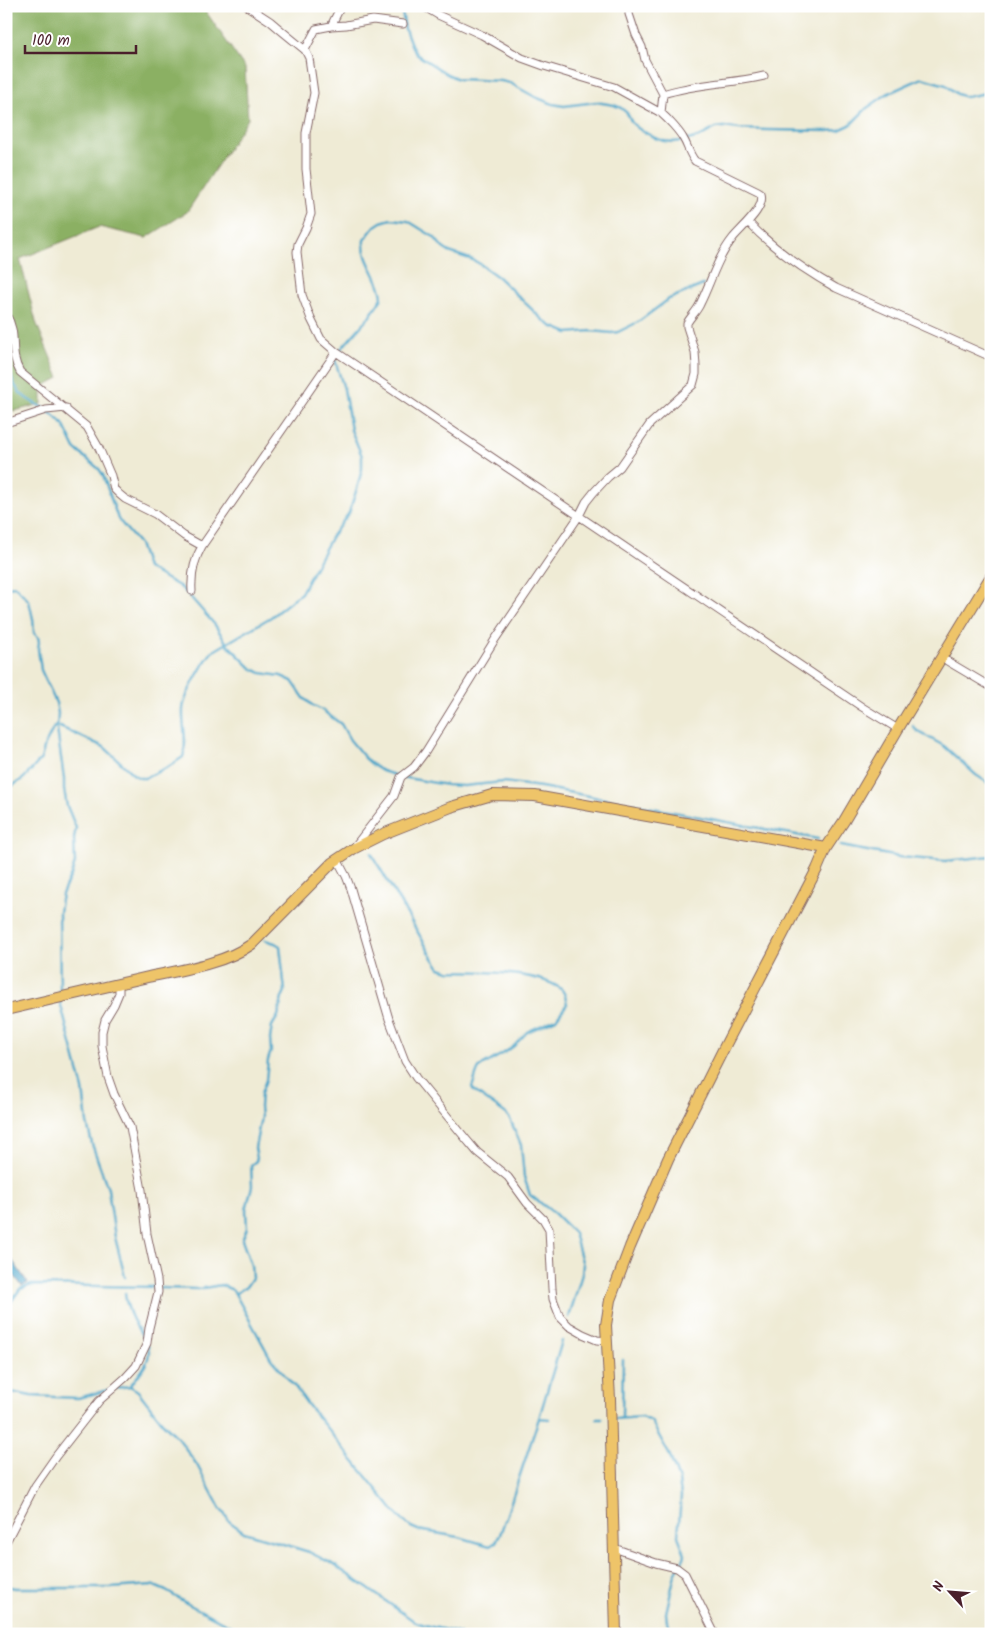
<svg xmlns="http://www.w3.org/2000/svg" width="997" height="1640" viewBox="0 0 997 1640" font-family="Kalam,sans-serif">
	<rect width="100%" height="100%" fill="#fff"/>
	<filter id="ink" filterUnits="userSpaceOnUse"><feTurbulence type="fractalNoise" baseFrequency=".02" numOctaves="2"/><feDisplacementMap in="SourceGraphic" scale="10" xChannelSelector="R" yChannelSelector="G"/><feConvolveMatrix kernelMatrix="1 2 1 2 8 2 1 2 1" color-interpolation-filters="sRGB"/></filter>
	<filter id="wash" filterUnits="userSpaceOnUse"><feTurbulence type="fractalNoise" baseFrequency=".0096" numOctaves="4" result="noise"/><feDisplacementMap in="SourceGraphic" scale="20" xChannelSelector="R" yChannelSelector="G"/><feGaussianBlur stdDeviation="1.12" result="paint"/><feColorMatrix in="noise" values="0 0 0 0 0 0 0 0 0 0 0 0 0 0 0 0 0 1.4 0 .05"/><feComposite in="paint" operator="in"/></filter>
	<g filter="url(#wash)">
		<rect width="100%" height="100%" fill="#efebd5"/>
		<!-- forest -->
		<path fill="#8bb064" stroke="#6a6848" d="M6,6H202L245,68L248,119L187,212L146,238L99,227L20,259L36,322L59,378L42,387V404L14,411L6,408Z"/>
		<!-- water -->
		<path fill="#4ba5c9" stroke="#4a627a" d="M6,1251L28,1283L22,1286L6,1265Z"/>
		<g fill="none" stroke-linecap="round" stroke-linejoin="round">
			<!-- stream -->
			<path stroke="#4ba5c9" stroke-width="2.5" d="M401,6L405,29L412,47L416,54L447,74L458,79L501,81L510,83L535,97L553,104L564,106L596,102L614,105L621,108L627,113L632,123L639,129L655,138L664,141L673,142L688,140L699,137L716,128L724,127L739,129L767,130L828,131L839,130L850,125L867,108L887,94L922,78L946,85L957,94L966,97L991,92
				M340,350L370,316L382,298C381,277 362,262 364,240L375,226L381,222L391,219L408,221L434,237L443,248L449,252L473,260L480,264L498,277L542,319L551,326L568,333L591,331L612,333L618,332L638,322L669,299L703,285
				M6,364C9,369 10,374 12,379C18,395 29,401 44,408
				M48,411L63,424L75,449L99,469L103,475L118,519L139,544L147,568L179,586L186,592L215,625L227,644L251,668L261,673L281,676L292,681L304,698L312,705L322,710L341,724L350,740L365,758L374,766L382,771L401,777L447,785L464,786L503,782L541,787L818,839
				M6,587L15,586L29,601L33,619L34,633L38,637L39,642L38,649L41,670L56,703L58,713L57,729L64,779V790L67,806L76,828L74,838L75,863L71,875L62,894L59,912L60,991
				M913,726L917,731L944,746L976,775L991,785
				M60,727L104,747L134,775L140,778H145L168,767L183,757C188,741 182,726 183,710C183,697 204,662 212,652L271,617L301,593L332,536L349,513L358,485L362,469V456L351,430L344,389L335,360
				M6,790L24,778L35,766L41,759L45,745L54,727
				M841,846L899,857L945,861L991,856
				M371,853L433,958L440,968L449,971C478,972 538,971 561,989C565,992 566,999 567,1004L556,1019L527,1032L514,1046L504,1053L480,1067C476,1072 475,1081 472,1087L474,1091L505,1113L510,1119L521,1145L524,1177L530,1195L554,1213L574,1233L583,1265L582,1274L569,1317
				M60,1002L83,1089L87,1123L92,1144L108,1189L115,1237L125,1277
				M160,1288L198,1289L221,1285L233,1290L271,1359L296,1388L308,1405L399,1517L411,1527L418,1530L459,1537L490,1546L496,1542L501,1532L539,1418L549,1419
				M125,1293C127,1312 135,1325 146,1341
				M236,1293L246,1287L252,1278L251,1265L242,1240L247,1228L246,1210L252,1186L251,1165L256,1161L257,1158L255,1148L261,1117L260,1107L261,1093L266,1080L268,1060L271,1051L270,1039L272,1026L278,1016L282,998L285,991L280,946L275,943L265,940
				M6,1309L20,1289L32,1285L155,1287
				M130,1386C138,1375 153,1361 148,1346
				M116,1388L130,1386L138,1391L162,1422L179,1439L197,1465L220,1508L230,1522L244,1532L309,1552L333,1564L414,1621C429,1628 445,1628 460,1634
				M6,1391L31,1396L78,1398L108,1390
				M539,1418L562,1341
				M622,1418L623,1360
				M597,1419H602
				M614,1419L642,1417L651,1421L669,1454L679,1480L681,1496L678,1536L685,1554L684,1558L675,1574L666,1613L667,1622L670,1627L680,1634
				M6,1586L15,1588H111L152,1585L166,1591L188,1604L246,1634"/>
		</g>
	</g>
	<g filter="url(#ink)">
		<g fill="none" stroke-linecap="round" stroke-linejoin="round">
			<!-- street casing -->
			<g stroke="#846666" stroke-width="9">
				<path id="street" d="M247,6L270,21L283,32L305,50L309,58L314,93L306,133V169L311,214L306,228L298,244L297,252L302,295L311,319L321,339L336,352L862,707L898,729
					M630,6L629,14L636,35L642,47L645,60L663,94L661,113
					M331,26L346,25L373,20L403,24
					M305,50L316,29L331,26L341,6
					M663,94C696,83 730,84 764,76
					M748,222C773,249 804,270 836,288L991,357
					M6,314C19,335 8,351 20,372L87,427L99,448L111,476L114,489L119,494L125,499L155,514L184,536L202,546
					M6,423L46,410L66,408
					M192,591C191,575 194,560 202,546L336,352
					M942,658L991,687
					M355,846L394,796L401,777L414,767L426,751L494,641L579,516L586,502L594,492L608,477L620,467L650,424L693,385L696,374V366L695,352L687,327V323C691,316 697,311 700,304C711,282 717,258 733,238C741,228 766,208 761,194L758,192L695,161C689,154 688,146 683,138C679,131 668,119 661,113L614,87L544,66L522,58L482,35L438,15L423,6
					M337,859L346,876L351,889L389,1019L405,1061L416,1078L466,1139L477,1152L508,1177L527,1203L543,1219L549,1229L552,1289L553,1299L560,1317L569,1326L583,1334L597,1340L607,1341
					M6,1542L35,1486L56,1456L99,1401L125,1378L136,1366L147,1343L149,1328L158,1292L157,1280L147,1234L142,1190L130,1127L114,1094L108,1077L102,1046V1032L105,1020L114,1005L119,993V984
					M614,1548L656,1563L677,1568L685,1574L715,1634"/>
			</g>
			<!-- primary casing -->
			<g stroke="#846666" stroke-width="12">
				<path id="primary" d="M6,1010C53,999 100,988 148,977C181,970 224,964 252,944L332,863L353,849L383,834L451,807L492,795L535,796L826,848
					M616,1634L610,1399L606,1325L610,1300L630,1247L668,1159L727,1042L817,869L826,848L844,821L898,729L991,576"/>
			</g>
			<!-- street -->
			<use href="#street" stroke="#fff" stroke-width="7"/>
			<!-- primary -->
			<use href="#primary" stroke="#eec469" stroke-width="10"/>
		</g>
	</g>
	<!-- margin -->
	<rect width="997" height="1640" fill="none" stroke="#fff" stroke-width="25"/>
	<!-- north arrow -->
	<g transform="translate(950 1592) rotate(296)" stroke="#ffffff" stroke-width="4" paint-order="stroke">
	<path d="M0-4L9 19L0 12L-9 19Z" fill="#4a1f2b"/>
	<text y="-8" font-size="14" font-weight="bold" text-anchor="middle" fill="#4a1f2b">N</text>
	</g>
	<!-- scale -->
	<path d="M25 45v8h111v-8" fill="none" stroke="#4a1f2b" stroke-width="2.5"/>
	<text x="32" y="45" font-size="15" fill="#4a1f2b" stroke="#ffffff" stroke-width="4" paint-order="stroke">100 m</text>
</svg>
